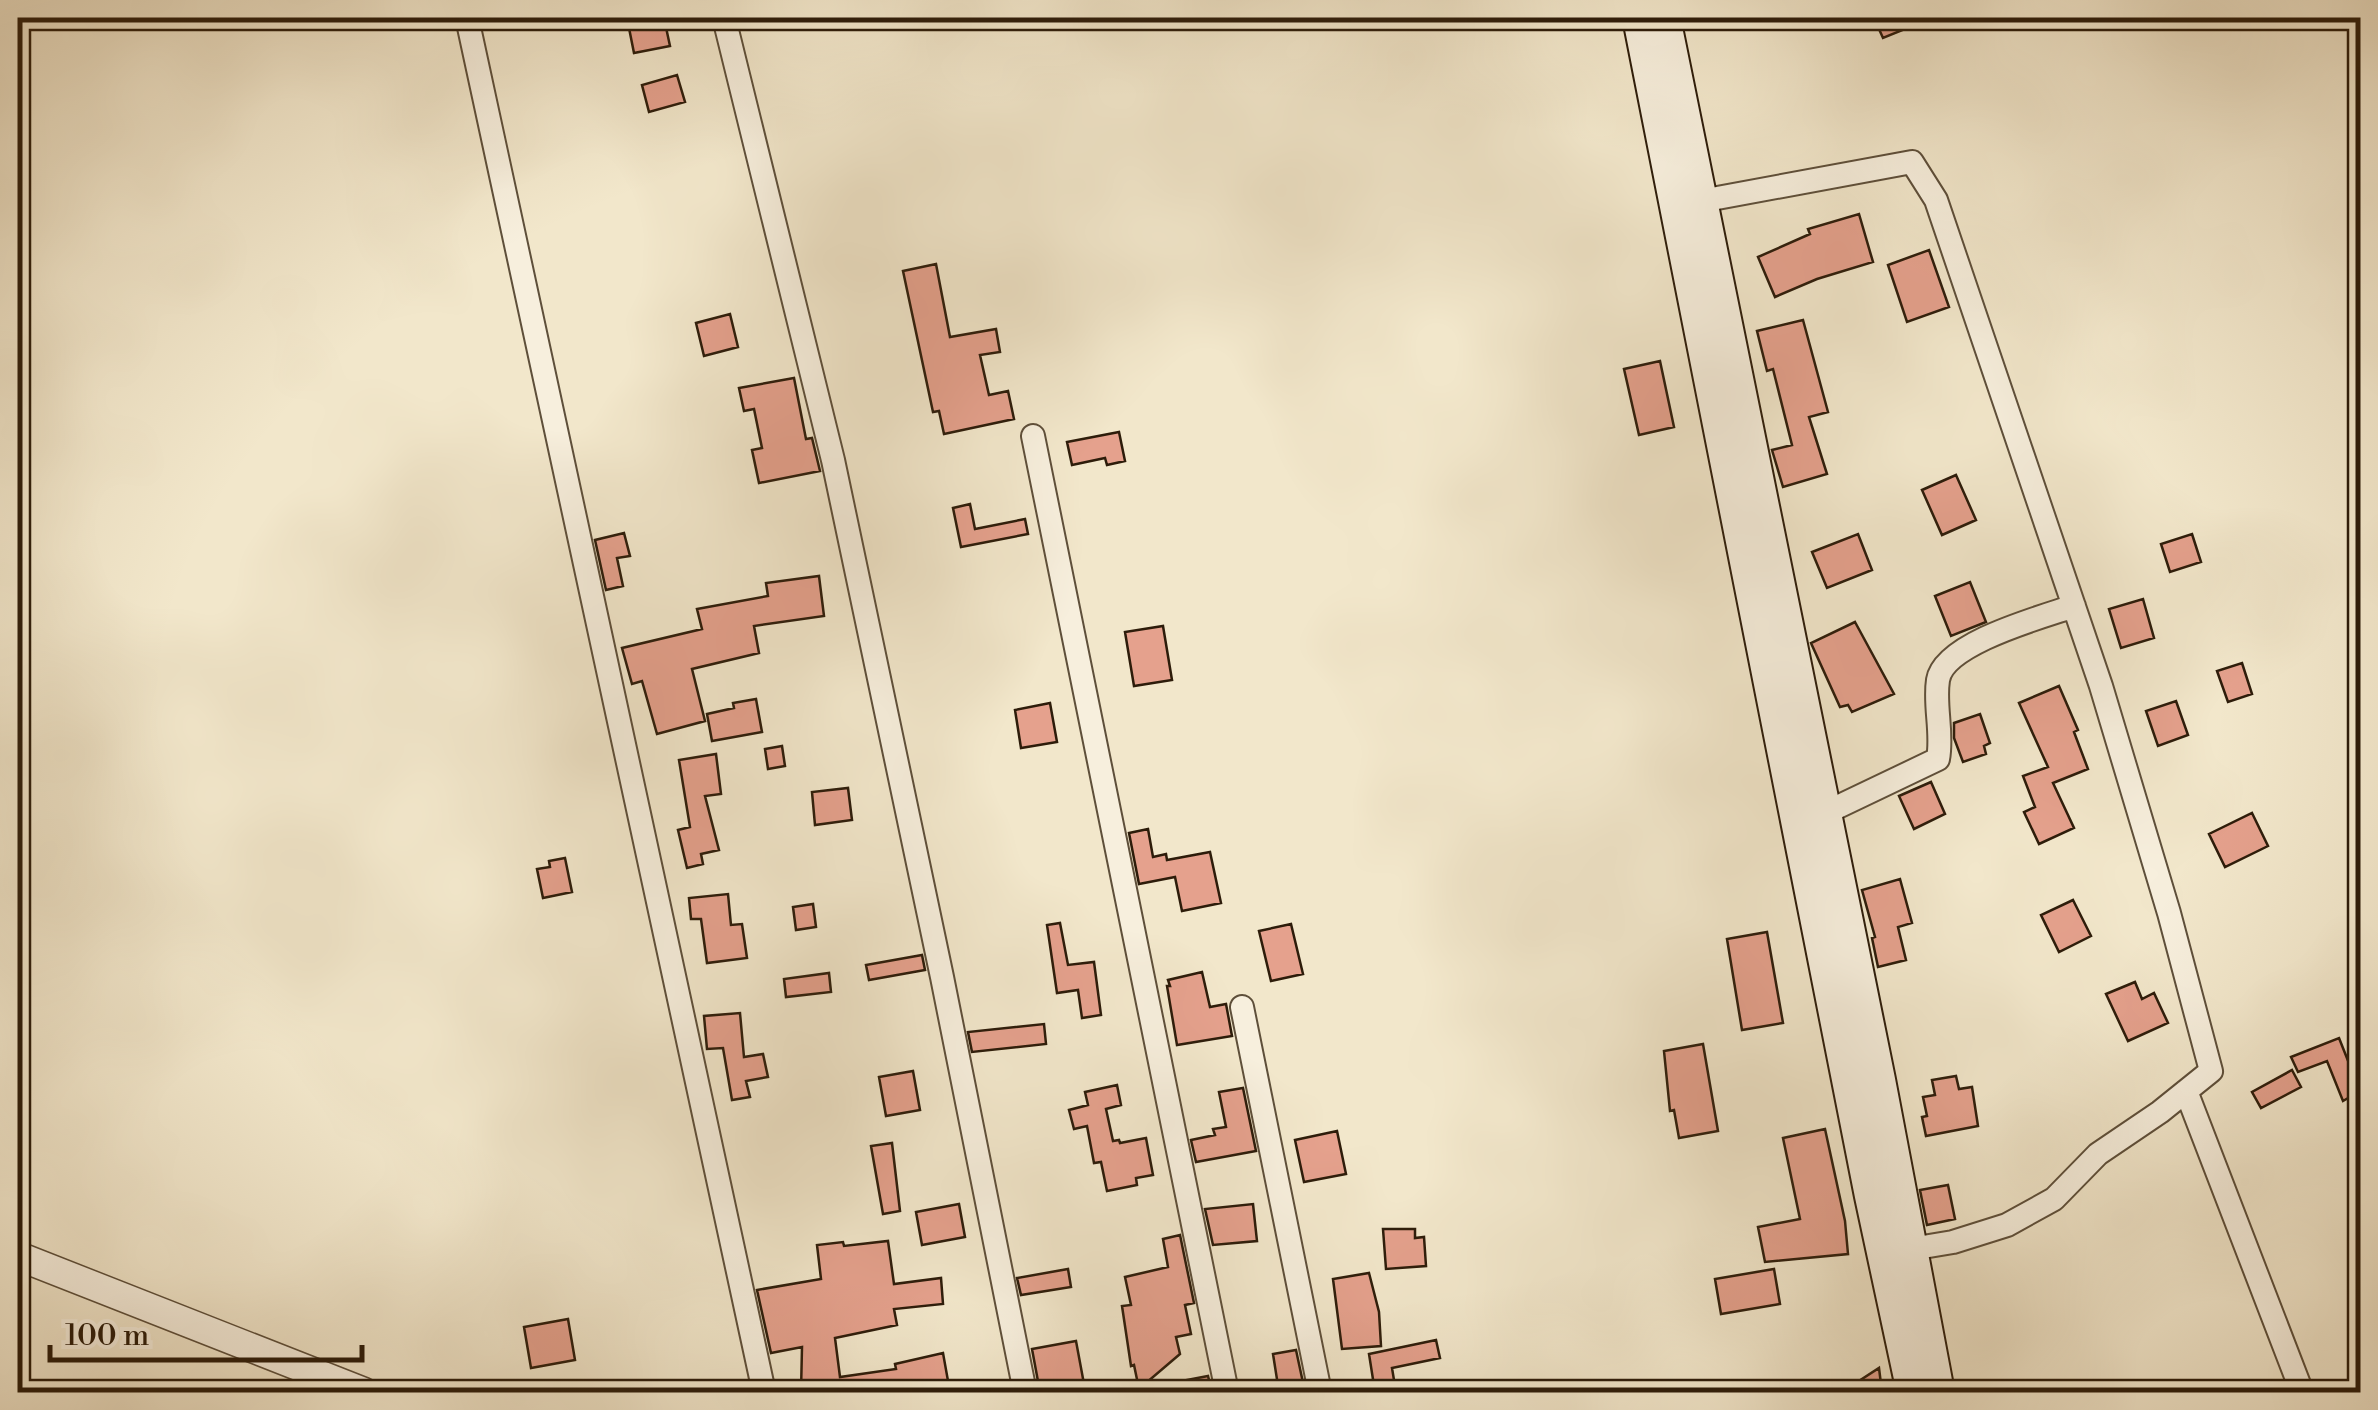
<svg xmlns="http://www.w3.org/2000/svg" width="2378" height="1410" viewBox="0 0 2378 1410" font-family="'Libre Bodoni',serif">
	<rect width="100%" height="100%" fill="#f2e7cb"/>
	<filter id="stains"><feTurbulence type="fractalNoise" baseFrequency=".002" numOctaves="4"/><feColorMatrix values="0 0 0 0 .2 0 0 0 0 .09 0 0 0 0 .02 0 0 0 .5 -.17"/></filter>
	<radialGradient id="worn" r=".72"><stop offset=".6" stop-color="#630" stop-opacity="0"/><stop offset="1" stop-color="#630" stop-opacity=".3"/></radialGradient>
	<!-- building -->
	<path fill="#e5a18d" stroke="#2d1c0a" stroke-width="2.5" d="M627,18H664L670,46L634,53Z
		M1874,18H1932L1883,38Z
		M677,75L685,102L649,112L642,85Z
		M1859,214L1873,262L1817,279L1775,297L1758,257L1810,234L1808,229Z
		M1929,250L1949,307L1907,322L1888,265Z
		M936,264L950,337L996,329L1000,352L980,355L989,395L1008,391L1014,419L944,434L939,411L933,412L903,271Z
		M730,314L738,347L704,356L696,323Z
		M1803,320L1828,412L1809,417L1827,474L1783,487L1772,450L1792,445L1773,369L1767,371L1757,331Z
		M1660,361L1674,427L1639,435L1624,369Z
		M794,378L806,439L812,438L820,471L759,483L752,450L762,448L754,409L744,411L739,388Z
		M1119,432L1125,461L1107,465L1105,458L1072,465L1067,442Z
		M1956,475L1976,520L1942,535L1922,490Z
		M970,504L975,529L1025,519L1028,534L961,547L953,508Z
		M624,533L630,556L617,558L623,586L606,590L595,540Z
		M1858,534L1872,570L1827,588L1812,552Z
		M2192,534L2201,562L2170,572L2161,544Z
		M819,576L824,616L754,626L759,653L692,669L705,721L657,734L642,681L632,684L622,648L702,629L697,609L768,596L766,583Z
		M1970,582L1986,622L1951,636L1935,596Z
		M2143,599L2154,638L2121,648L2109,609Z
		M1855,622L1894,694L1852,712L1848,705L1840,707L1811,643Z
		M1163,626L1172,680L1134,686L1125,632Z
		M2242,663L2252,694L2228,702L2217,671Z
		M2059,686L2078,730L2074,732L2088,769L2053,783L2074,828L2039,844L2024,812L2035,807L2023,776L2048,767L2019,703Z
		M756,699L762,732L712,741L707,714L734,708L733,703Z
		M2176,701L2188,735L2158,746L2146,711Z
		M1050,703L1057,742L1021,748L1015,710Z
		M1980,714L1990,743L1984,746L1986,754L1963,762L1954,738V723Z
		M782,746L785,766L768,769L765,749Z
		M716,754L721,794L705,796L719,850L701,854L703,864L687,868L678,830L690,827L679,760Z
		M1931,782L1945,814L1914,829L1899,796Z
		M848,788L852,820L815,825L812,792Z
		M2252,813L2268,846L2225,867L2209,834Z
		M1148,829L1153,857L1166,854L1167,860L1210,852L1221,903L1182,911L1175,877L1139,884L1129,833Z
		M565,858L572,892L543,898L537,869L550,867L549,861Z
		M1900,879L1912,923L1898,927L1906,960L1878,967L1872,938L1875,937L1862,890Z
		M728,894L731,925L742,924L747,958L707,963L701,919H691L689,898Z
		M2073,900L2091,936L2059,952L2041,915Z
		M813,904L816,927L796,930L793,907Z
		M1060,923L1068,965L1094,962L1101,1015L1082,1018L1078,990L1057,993L1047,925Z
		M1291,924L1303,974L1271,981L1259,931Z
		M1767,932L1783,1023L1742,1030L1727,939Z
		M922,955L925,970L869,980L866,965Z
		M1202,972L1210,1007L1226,1004L1232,1036L1177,1045L1167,986H1170L1168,980Z
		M829,973L831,992L786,997L784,979Z
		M2135,982L2142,999L2154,993L2168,1023L2128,1041L2106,994Z
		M740,1013L744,1057L763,1054L768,1077L746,1081L750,1097L732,1100L723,1048L707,1049L704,1016Z
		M1044,1024L1046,1044L972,1052L968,1032Z
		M2339,1038L2360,1091L2343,1101L2327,1061L2298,1072L2291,1057Z
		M1703,1044L1718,1131L1679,1138L1674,1110L1670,1111L1664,1051Z
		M2292,1070L2301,1087L2261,1108L2252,1092Z
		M913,1071L920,1110L886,1116L879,1077Z
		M1956,1076L1959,1089L1972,1087L1978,1126L1926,1136L1922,1117L1927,1116L1923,1097L1935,1095L1932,1080Z
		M1117,1085L1121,1105L1106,1109L1113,1141L1119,1140L1120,1143L1146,1138L1153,1175L1136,1178L1137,1185L1107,1191L1101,1162L1094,1163L1087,1126L1074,1129L1069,1110L1088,1105L1085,1092Z
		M1243,1088L1256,1151L1196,1162L1191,1140L1215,1135L1213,1129L1226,1127L1219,1092Z
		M1825,1129L1845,1221L1848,1254L1765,1262L1758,1227L1800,1219L1783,1138Z
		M1337,1131L1346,1174L1304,1182L1295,1140Z
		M892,1143L900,1211L883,1214L871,1146Z
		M1948,1185L1955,1219L1927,1225L1920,1190Z
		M959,1204L965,1237L922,1245L916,1212Z
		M1253,1204L1257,1241L1213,1245L1205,1209Z
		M1383,1229H1415V1238L1424,1237L1426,1266L1386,1269Z
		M1180,1235L1194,1303L1185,1305L1191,1334L1176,1337L1180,1354L1139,1389L1134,1365L1131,1366L1122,1306L1131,1305L1125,1277L1168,1267L1163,1239Z
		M888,1241L894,1284L941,1278L943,1304L894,1309L897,1325L835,1338L840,1377L896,1369L895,1364L943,1353L950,1392H801L802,1347L771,1353L757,1290L821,1279L817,1245L843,1242L844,1246Z
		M1068,1269L1071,1287L1021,1295L1017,1278Z
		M1774,1269L1780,1304L1721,1314L1715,1279Z
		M1369,1273L1379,1312L1381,1346L1342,1349L1333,1279Z
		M568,1319L575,1360L531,1368L524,1327Z
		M1436,1340L1440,1358L1392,1368L1396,1392H1375L1369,1354Z
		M1076,1341L1084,1384L1040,1392L1032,1349Z
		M1296,1350L1305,1392H1279L1273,1354Z
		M1879,1368L1882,1392H1842Z
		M1208,1376L1212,1392H1167L1166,1384Z"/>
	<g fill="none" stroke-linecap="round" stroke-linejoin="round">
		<!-- minor casing -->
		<g stroke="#5e4f3a" stroke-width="26">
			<path id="minor" d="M467,18L764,1392
				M724,18L833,460L942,977L1025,1392
				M1701,201L1912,162L1936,200L2101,686L2169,913L2211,1071L2160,1112L2098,1154L2054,1199L2007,1225L1953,1242L1899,1251
				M1033,436L1227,1392
				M1825,813L1938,759C1943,733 1934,706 1938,680C1944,643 2042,617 2074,606
				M1242,1007L1320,1392
				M2186,1091L2302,1392"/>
		</g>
		<!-- tertiary casing -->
		<g stroke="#5e4f3a" stroke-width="31">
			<path id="tertiary" d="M18,1256L364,1392"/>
		</g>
		<!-- secondary casing -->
		<g stroke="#2d1c0a" stroke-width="36">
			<path id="secondary" d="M1639,18L1871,1196L1913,1392
				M1664,18L1879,1080L1938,1392"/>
		</g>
		<!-- minor -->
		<use href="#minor" stroke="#f7efdd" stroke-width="22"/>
		<!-- tertiary -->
		<use href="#tertiary" stroke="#f7efdd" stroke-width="28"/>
		<!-- secondary -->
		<use href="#secondary" stroke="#f7efdd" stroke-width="32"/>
	</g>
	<!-- margin -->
	<rect width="2378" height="1410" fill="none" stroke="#f2e7cb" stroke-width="60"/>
	<rect x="20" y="20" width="2338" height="1370" fill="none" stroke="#2d1c0a" stroke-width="5"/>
	<rect x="30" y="30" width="2318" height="1350" fill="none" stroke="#2d1c0a" stroke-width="2.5"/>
	<!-- scale -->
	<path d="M50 1345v15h312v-15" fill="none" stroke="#2d1c0a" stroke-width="5"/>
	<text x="65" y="1345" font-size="30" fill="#2d1c0a" stroke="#f7efdd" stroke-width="8" paint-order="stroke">100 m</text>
	<rect width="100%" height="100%" filter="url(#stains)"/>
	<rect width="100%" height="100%" fill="url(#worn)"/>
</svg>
